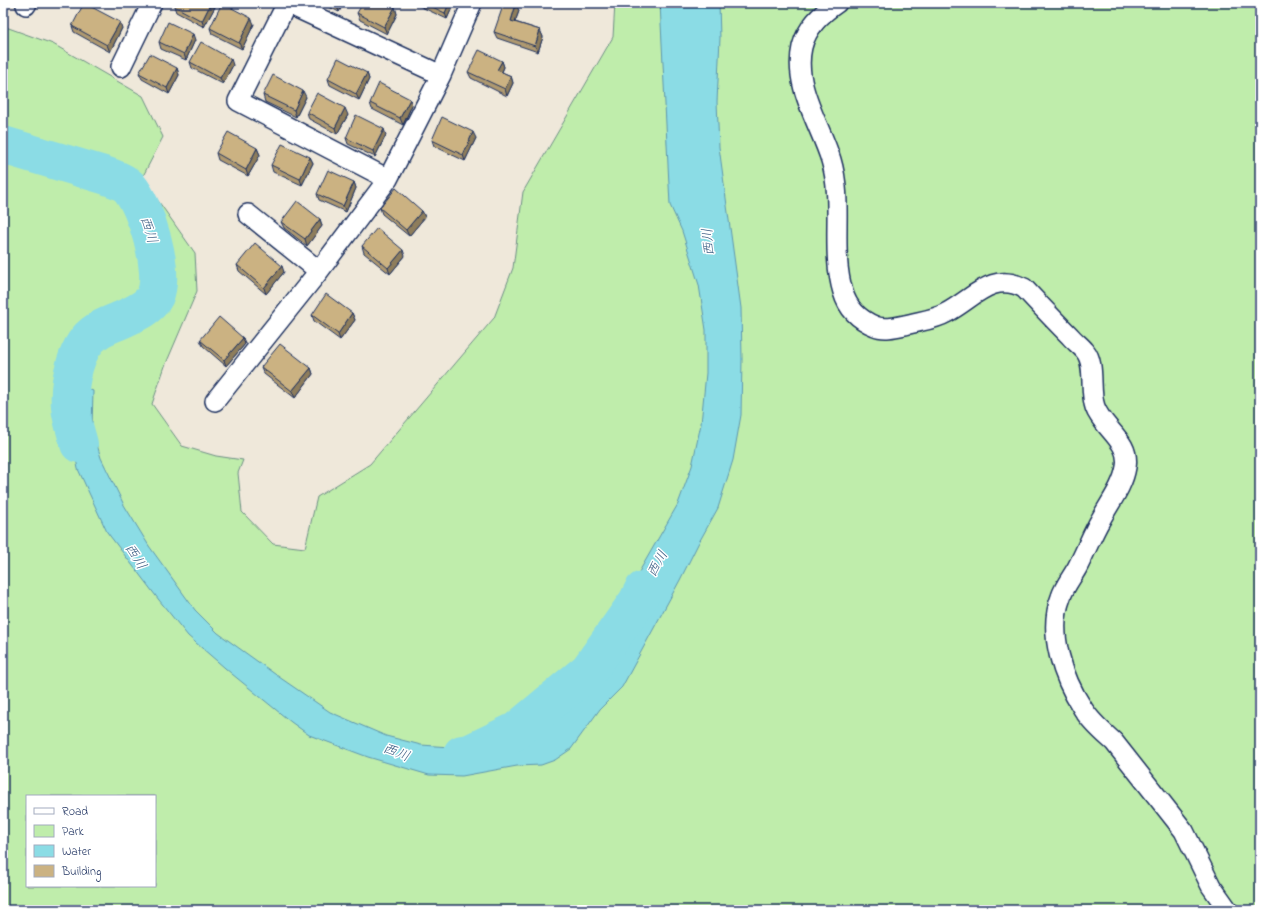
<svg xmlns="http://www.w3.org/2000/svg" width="1263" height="913" viewBox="0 0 1263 913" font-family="'Indie Flower','Klee One',sans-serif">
	<rect width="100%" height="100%" fill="#efe8da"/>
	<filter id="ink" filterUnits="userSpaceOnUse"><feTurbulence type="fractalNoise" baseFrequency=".025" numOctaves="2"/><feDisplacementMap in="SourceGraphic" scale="8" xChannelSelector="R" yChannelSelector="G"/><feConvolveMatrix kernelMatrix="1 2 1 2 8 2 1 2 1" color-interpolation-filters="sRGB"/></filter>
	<g filter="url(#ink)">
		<!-- green -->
		<path fill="#bfedab" stroke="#6d8e84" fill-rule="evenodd" d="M615,3H1260V910H3V26L53,44L143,96L163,137L142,178L195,253L197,291L165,366L152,404L182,446L216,456L243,460L238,473L242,512L273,544L305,548L317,497L370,464L494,318L513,268L523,192L613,37ZM27,796H155V886H27Z"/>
		<!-- water -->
		<path fill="#8bdce5" stroke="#5e97af" d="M660,3H719L720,38L717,102L719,147L741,308L742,359L741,415L733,460L718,508L698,544L680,580L622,687L600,709L571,749L555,760L541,765L517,766L462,776L429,775L368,757L309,735L291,722L232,674L188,636L159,600L107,532L78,469L66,408L74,383L93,391L92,428L101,458L124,505L149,546L195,610L218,633L279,677L330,712L386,736L421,745L450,747L478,743L524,729L548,715L575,693L588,679L603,660L610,648L618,619L639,572L678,504L692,466L701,424L706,373V330L699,285L682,231L670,205Z"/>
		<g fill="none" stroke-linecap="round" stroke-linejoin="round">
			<!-- river -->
			<path stroke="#8bdce5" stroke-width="38" d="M3,145L107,176C115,179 123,181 129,187C146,207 166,271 155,296C149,308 134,314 123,319C115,323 104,326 96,332C76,345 68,383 70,406C71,419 76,432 79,444
				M462,754L470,753L516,731L589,670L637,602L643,590"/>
			<!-- minor casing -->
			<g stroke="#1b2f5e" stroke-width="22">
				<path id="minor" d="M286,3L441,75
					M287,3L238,101L388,179
					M837,3C821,14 807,27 802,47C793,86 820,124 831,160C844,203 830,249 843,292C848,309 860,320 875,326C884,330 896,327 905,325C919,321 934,320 946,313C973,299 992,271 1024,288C1039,304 1054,320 1070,336C1074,341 1081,346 1085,351C1096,364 1089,390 1095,407C1102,428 1131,441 1126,467C1123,486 1110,502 1101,519C1092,534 1086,551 1077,568C1072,577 1064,587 1061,597C1047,633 1063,678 1083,709C1091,722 1103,732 1114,742L1184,831L1211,886L1228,910
					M26,5L27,3
					M121,67L152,3
					M248,214L319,271
					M215,401L319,271L388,179L441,75L472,3"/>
			</g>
			<!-- minor -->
			<use href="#minor" stroke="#fff" stroke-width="19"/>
		</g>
		<!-- wall -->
		<path fill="#af9970" stroke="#1b2f5e" d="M321,3H344L339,12Z
			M414,3H454L447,19L415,4Z
			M516,4L519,11L515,22L540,30L543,37L538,52L497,38L494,32Z
			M174,6L215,7L204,27L176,12Z
			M395,7L397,14L387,34L360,20L357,13Z
			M254,24L242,49L212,34L210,28Z
			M72,26L122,28L110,52L74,32Z
			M195,40L186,60L161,49L159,42Z
			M502,61L504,67L502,72L511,76L513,83L507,96L471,78L468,72Z
			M190,62L233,65L223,84L192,68Z
			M177,68L179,75L169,94L142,79L139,73Z
			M367,73L369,79L359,100L330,85L328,79Z
			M263,95L306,97L296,117L265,102Z
			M410,99L412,105L403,125L372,109L370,103Z
			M307,112L348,115L337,134L309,119Z
			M386,135L375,157L348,144L346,138Z
			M476,138L465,161L434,146L432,140Z
			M257,148L260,155L248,176L218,160L216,153Z
			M310,157L313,163L302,185L273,172L271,165Z
			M354,182L356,188L346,212L319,200L317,194Z
			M380,208L422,211L425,217L409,236L382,214Z
			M320,219L322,226L307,246L284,228L281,222Z
			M362,246L405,256L390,274L364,253Z
			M237,265L284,272L266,294L239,271Z
			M352,313L355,320L340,340L314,321L312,315Z
			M243,338L245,344L226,366L203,346L200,340Z
			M261,367L311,368L313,374L295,398L264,374Z"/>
		<!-- shaded-wall -->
		<path fill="#8e7d5b" stroke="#1b2f5e" d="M211,3H213L215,7L204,27L202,21Z
			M341,3H344L339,12L338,9Z
			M449,3H454L447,19L445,13Z
			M516,4L519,11L513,27L511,21Z
			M395,7L397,14L387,34L384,27Z
			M251,18L254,24L242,49L239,43Z
			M120,22L122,28L110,52L107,45Z
			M540,30L543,37L538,52L535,46Z
			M193,34L195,40L186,60L184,54Z
			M231,59L233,65L223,84L220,78Z
			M502,61L504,67L500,76L497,70Z
			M177,68L179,75L169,94L167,88Z
			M367,73L369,79L359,100L356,94Z
			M511,76L513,83L507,96L505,89Z
			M303,91L306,97L296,117L294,110Z
			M410,99L412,105L403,125L400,118Z
			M345,108L348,115L337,134L335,128Z
			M384,129L386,135L375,157L373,151Z
			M473,132L476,138L465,161L463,155Z
			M257,148L260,155L248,176L246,170Z
			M310,157L313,163L302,185L300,179Z
			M354,182L356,188L346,212L343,206Z
			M422,211L425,217L409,236L406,230Z
			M320,219L322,226L307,246L305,239Z
			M403,250L405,256L390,274L388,268Z
			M282,266L284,272L266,294L264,288Z
			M352,313L355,320L340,340L338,334Z
			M243,338L245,344L226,366L224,360Z
			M311,368L313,374L295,398L292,391Z"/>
		<!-- building -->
		<path fill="#cbb282" stroke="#1b2f5e" d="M84,3L120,22L107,45L72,26Z
			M176,3H211L202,21L174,6Z
			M222,3L251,18L239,43L210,28Z
			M327,3H341L338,9Z
			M363,3H386L395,7L384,27L357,13Z
			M424,3H449L445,13Z
			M504,3H513L516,4L511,21L540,30L535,46L494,32Z
			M168,22L193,34L184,54L159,42Z
			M201,42L231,59L220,78L190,62Z
			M479,50L502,61L497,70L511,76L505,89L468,72Z
			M150,54L177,68L167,88L139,73Z
			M338,58L367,73L356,94L328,79Z
			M273,75L303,91L294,110L263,95Z
			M379,83L410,99L400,118L370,103Z
			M317,93L345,108L335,128L307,112Z
			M356,115L384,129L373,151L346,138Z
			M442,117L473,132L463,155L432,140Z
			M228,132L257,148L246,170L216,153Z
			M282,144L310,157L300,179L271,165Z
			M328,170L354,182L343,206L317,194Z
			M396,188L422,211L406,230L380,208Z
			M297,201L320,219L305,239L281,222Z
			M377,228L403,250L388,268L362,246Z
			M255,243L282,266L264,288L237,265Z
			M326,294L352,313L338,334L312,315Z
			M219,317L243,338L224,360L200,340Z
			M280,344L311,368L292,391L261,367Z"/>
	</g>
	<g text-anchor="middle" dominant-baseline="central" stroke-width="3" stroke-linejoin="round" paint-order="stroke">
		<!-- water labels -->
		<g font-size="14" font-style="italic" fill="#375a80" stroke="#fff">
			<text transform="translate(148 230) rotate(73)">西川</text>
			<text transform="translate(709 242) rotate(-95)">西川</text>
			<text transform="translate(135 557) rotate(58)">西川</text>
			<text transform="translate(658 564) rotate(-61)">西川</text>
			<text transform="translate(396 753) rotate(21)">西川</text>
		</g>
	</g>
	<!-- margin -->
	<rect width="1263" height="913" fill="none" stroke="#fff" stroke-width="16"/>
	<rect x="8" y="8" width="1247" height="897" fill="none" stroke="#1b2f5e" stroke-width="1.5" filter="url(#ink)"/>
	<!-- legend -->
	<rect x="26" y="795" width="130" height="92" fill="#ffffff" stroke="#a4acbf"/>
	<rect x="34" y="808" width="20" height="6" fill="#ffffff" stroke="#a4acbf"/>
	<text x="62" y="815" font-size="12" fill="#1b2f5e">Road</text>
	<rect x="34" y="825" width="20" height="12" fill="#bfedab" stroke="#a4acbf"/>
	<text x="62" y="835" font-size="12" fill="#1b2f5e">Park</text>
	<rect x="34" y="845" width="20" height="12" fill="#8bdce5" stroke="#a4acbf"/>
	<text x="62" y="855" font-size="12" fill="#1b2f5e">Water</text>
	<rect x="34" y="865" width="20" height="12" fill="#cbb282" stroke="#a4acbf"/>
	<text x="62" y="875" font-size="12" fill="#1b2f5e">Building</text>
</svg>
